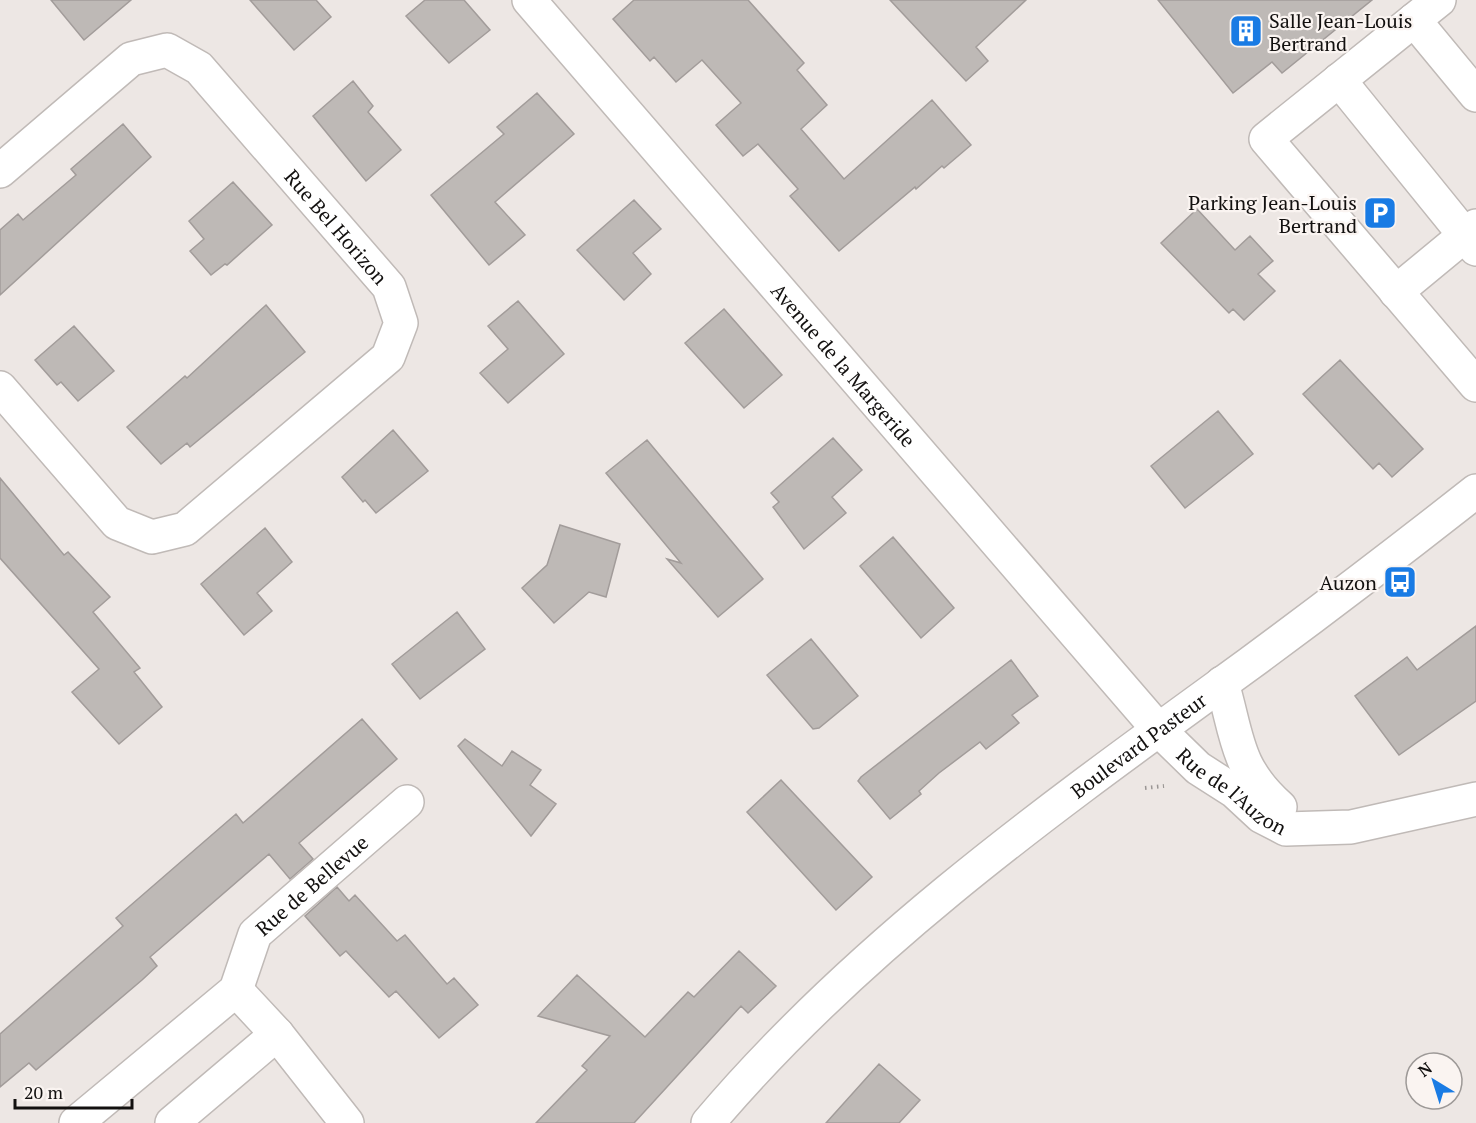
<svg xmlns="http://www.w3.org/2000/svg" width="1476" height="1123" viewBox="0 0 1476 1123" font-family="'PT Serif',serif">
	<rect width="100%" height="100%" fill="#ede7e4"/>
	<!-- building -->
	<path fill="#beb9b6" stroke="#a29c9a" stroke-width="1.5" d="M51,0H131L84,40Z
		M250,0H316L331,17L294,50Z
		M425,0H464L490,30L449,63L406,16Z
		M634,0H748L804,63L797,70L827,105L801,129L844,179L932,100L971,145L944,168L942,166L916,189L915,187L839,251L790,196L798,189L758,144L743,156L716,125L741,103L702,60L676,82L654,57L650,61L613,19Z
		M890,0H1026L976,47L988,61L966,81Z
		M1158,0H1372L1282,73L1272,62L1233,93Z
		M353,81L373,106L368,112L401,150L366,181L313,116Z
		M537,93L574,134L495,202L525,235L489,265L431,195L504,134L497,127Z
		M123,124L151,157L0,295V230L18,214L23,220L76,175L71,169Z
		M233,182L272,225L227,265L225,264L211,275L190,251L204,239L189,221Z
		M634,200L661,229L633,253L651,274L624,300L577,250Z
		M1197,209L1235,250L1250,236L1273,261L1258,274L1275,291L1244,320L1233,309L1229,313L1161,243Z
		M518,301L564,354L508,403L480,373L508,349L488,326Z
		M266,305L305,352L190,447L187,443L161,464L127,427L185,376L187,378Z
		M724,309L782,375L744,408L685,343Z
		M74,326L114,371L78,401L61,382L57,385L35,360Z
		M1340,360L1423,449L1392,477L1379,463L1373,469L1303,394Z
		M1218,411L1253,454L1185,508L1151,466Z
		M393,430L428,471L376,513L365,500L363,502L342,477Z
		M833,438L862,470L832,497L846,513L804,549L773,507L779,502L771,493Z
		M647,440L763,579L718,617L667,559L681,563L606,473Z
		M0,478L64,555L68,552L110,597L93,612L140,668L134,672L162,707L119,744L72,692L99,669L0,558Z
		M560,525L620,544L606,597L589,592L554,623L522,588L547,565Z
		M265,528L292,562L257,593L272,611L244,635L201,584Z
		M893,537L954,608L921,638L860,566Z
		M457,612L485,649L420,699L392,664Z
		M1476,626V701L1399,755L1355,696L1407,657L1417,670Z
		M811,639L858,696L819,728L813,729L767,675Z
		M1011,660L1038,696L1012,715L1019,723L986,749L980,742L939,773L919,791L921,794L890,819L858,781L861,777Z
		M362,719L397,759L299,843L313,859L290,879L269,854L150,957L157,966L142,980L36,1070L29,1063L0,1087V1034L123,926L116,918L236,814L243,823Z
		M465,739L502,766L512,751L541,770L530,785L556,804L531,836L458,746Z
		M781,780L872,877L836,910L747,812Z
		M337,887L349,901L355,895L397,941L405,935L447,984L454,978L478,1005L439,1038L396,991L389,997L346,951L340,956L305,916Z
		M739,951L776,986L748,1013L741,1006L634,1123H536L587,1070L582,1066L610,1036L538,1016L577,975L645,1037L688,992L694,997Z
		M879,1064L920,1100L899,1123H826Z"/>
	<g fill="none" stroke-linecap="round" stroke-linejoin="round">
		<!-- minor casing -->
		<g stroke="#c0bab7" stroke-width="36">
			<g id="minor">
				<path id="s1" d="M529,0L1158,729L1198,768L1234,791L1261,816L1286,829L1351,827L1476,799"/>
				<path d="M1439,0L1266,139L1476,385"/>
				<path d="M1414,20L1476,95"/>
				<path d="M1339,80L1476,249"/>
				<path id="s2" d="M0,171L131,59L167,50L199,68L389,287L401,323L388,357L185,529L152,537L117,523L0,388"/>
				<path d="M1396,292L1476,226"/>
				<path d="M1222,683C1238,737 1235,767 1280,807"/>
				<path d="M277,1034L347,1123"/>
				<path id="s3" d="M76,1123L236,990L255,934L407,802"/>
				<path d="M172,1123L277,1034L236,990"/>
			</g>
		</g>
		<!-- major casing -->
		<g stroke="#c0bab7" stroke-width="36">
			<g id="major">
				<path id="s4" d="M708,1123C861,942 1058,803 1249,664C1325,608 1401,550 1476,491"/>
			</g>
		</g>
		<!-- path -->
		<path stroke="#9a9694" stroke-width="4" stroke-dasharray="1.5 4.5" stroke-linecap="butt" d="M1145,788L1164,786"/>
		<!-- minor -->
		<use href="#minor" stroke="#fff" stroke-width="33"/>
		<!-- major -->
		<use href="#major" stroke="#fff" stroke-width="33"/>
	</g>
	<!-- icons -->
	<defs>
		<g id="building-square" transform="scale(1.725)"><rect x="-9" y="-9" width="18" height="18" rx="4" fill="#197be4" stroke="#faf4f1"/><path d="M-4-6H4V6H1V3H-1V6H-4ZM-2.5-4.3h1.7v1.8h-1.7ZM.8-4.3h1.7v1.8H.8ZM-2.5-1h1.7V.8h-1.7ZM.8-1h1.7V.8H.8Z" fill="#fff"/></g>
		<g id="parking-square" transform="scale(1.725)"><rect x="-9" y="-9" width="18" height="18" rx="4" fill="#197be4" stroke="#faf4f1"/><path d="M-3.5-5.5H1a3.5 3.5 0 0 1 0 7H-1V5.5H-3.5ZM-1-3.4V-.6H.8a1.4 1.4 0 0 0 0-2.8Z" fill="#fff"/></g>
		<g id="bus-square" transform="scale(1.725)"><rect x="-9" y="-9" width="18" height="18" rx="4" fill="#197be4" stroke="#faf4f1"/><path d="M-5-6H5V4H4V6H2V4H-2V6H-4V4H-5ZM-3.5-4V0h7V-4ZM-3.5 1.2v1.5H-2V1.2ZM2 1.2v1.5H3.5V1.2Z" fill="#fff"/></g>
	</defs>
	<g fill-rule="evenodd">
		<use href="#building-square" x="1246" y="31"/>
		<use href="#parking-square" x="1380" y="213"/>
		<use href="#bus-square" x="1400" y="582"/>
	</g>
	<g text-anchor="middle" dominant-baseline="central" stroke-width="4.5" stroke-linejoin="round" paint-order="stroke">
		<!-- poi labels -->
		<g font-size="20" fill="#12100f" stroke="#faf4f1" text-anchor="end">
			<text x="1269" y="20" text-anchor="start">Salle Jean-Louis<tspan x="1269" dy="23">Bertrand</tspan></text>
			<text x="1357" y="202">Parking Jean-Louis<tspan x="1357" dy="23">Bertrand</tspan></text>
			<text x="1377" y="582">Auzon</text>
		</g>
		<!-- street labels -->
		<g font-size="20" fill="#12100f" stroke="#faf4f1">
			<text stroke="none"><textPath href="#s2" startOffset="456">Rue Bel Horizon</textPath></text>
			<text stroke="none"><textPath href="#s1" startOffset="482">Avenue de la Margeride</textPath></text>
			<text stroke="none"><textPath href="#s4" startOffset="574">Boulevard Pasteur</textPath></text>
			<text stroke="none"><textPath href="#s1" startOffset="1060">Rue de l'Auzon</textPath></text>
			<text stroke="none"><textPath href="#s3" startOffset="342">Rue de Bellevue</textPath></text>
		</g>
	</g>
	<!-- north arrow -->
	<g transform="translate(1434 1081) rotate(322)"><circle r="28" fill="#faf4f1" stroke="#9d9997" stroke-width="1.5"/>
	<path d="M0-4.5L10 22L0 15L-10 22Z" fill="#197be4"/>
	<text y="-9" font-size="16" font-weight="bold" text-anchor="middle" fill="#12100f">N</text>
	</g>
	<!-- scale -->
	<path d="M15 1099v9h117v-9" fill="none" stroke="#12100f" stroke-width="3"/>
	<text x="24" y="1099" font-size="18" fill="#12100f" stroke="#faf4f1" stroke-width="4.5" paint-order="stroke">20 m</text>
</svg>
